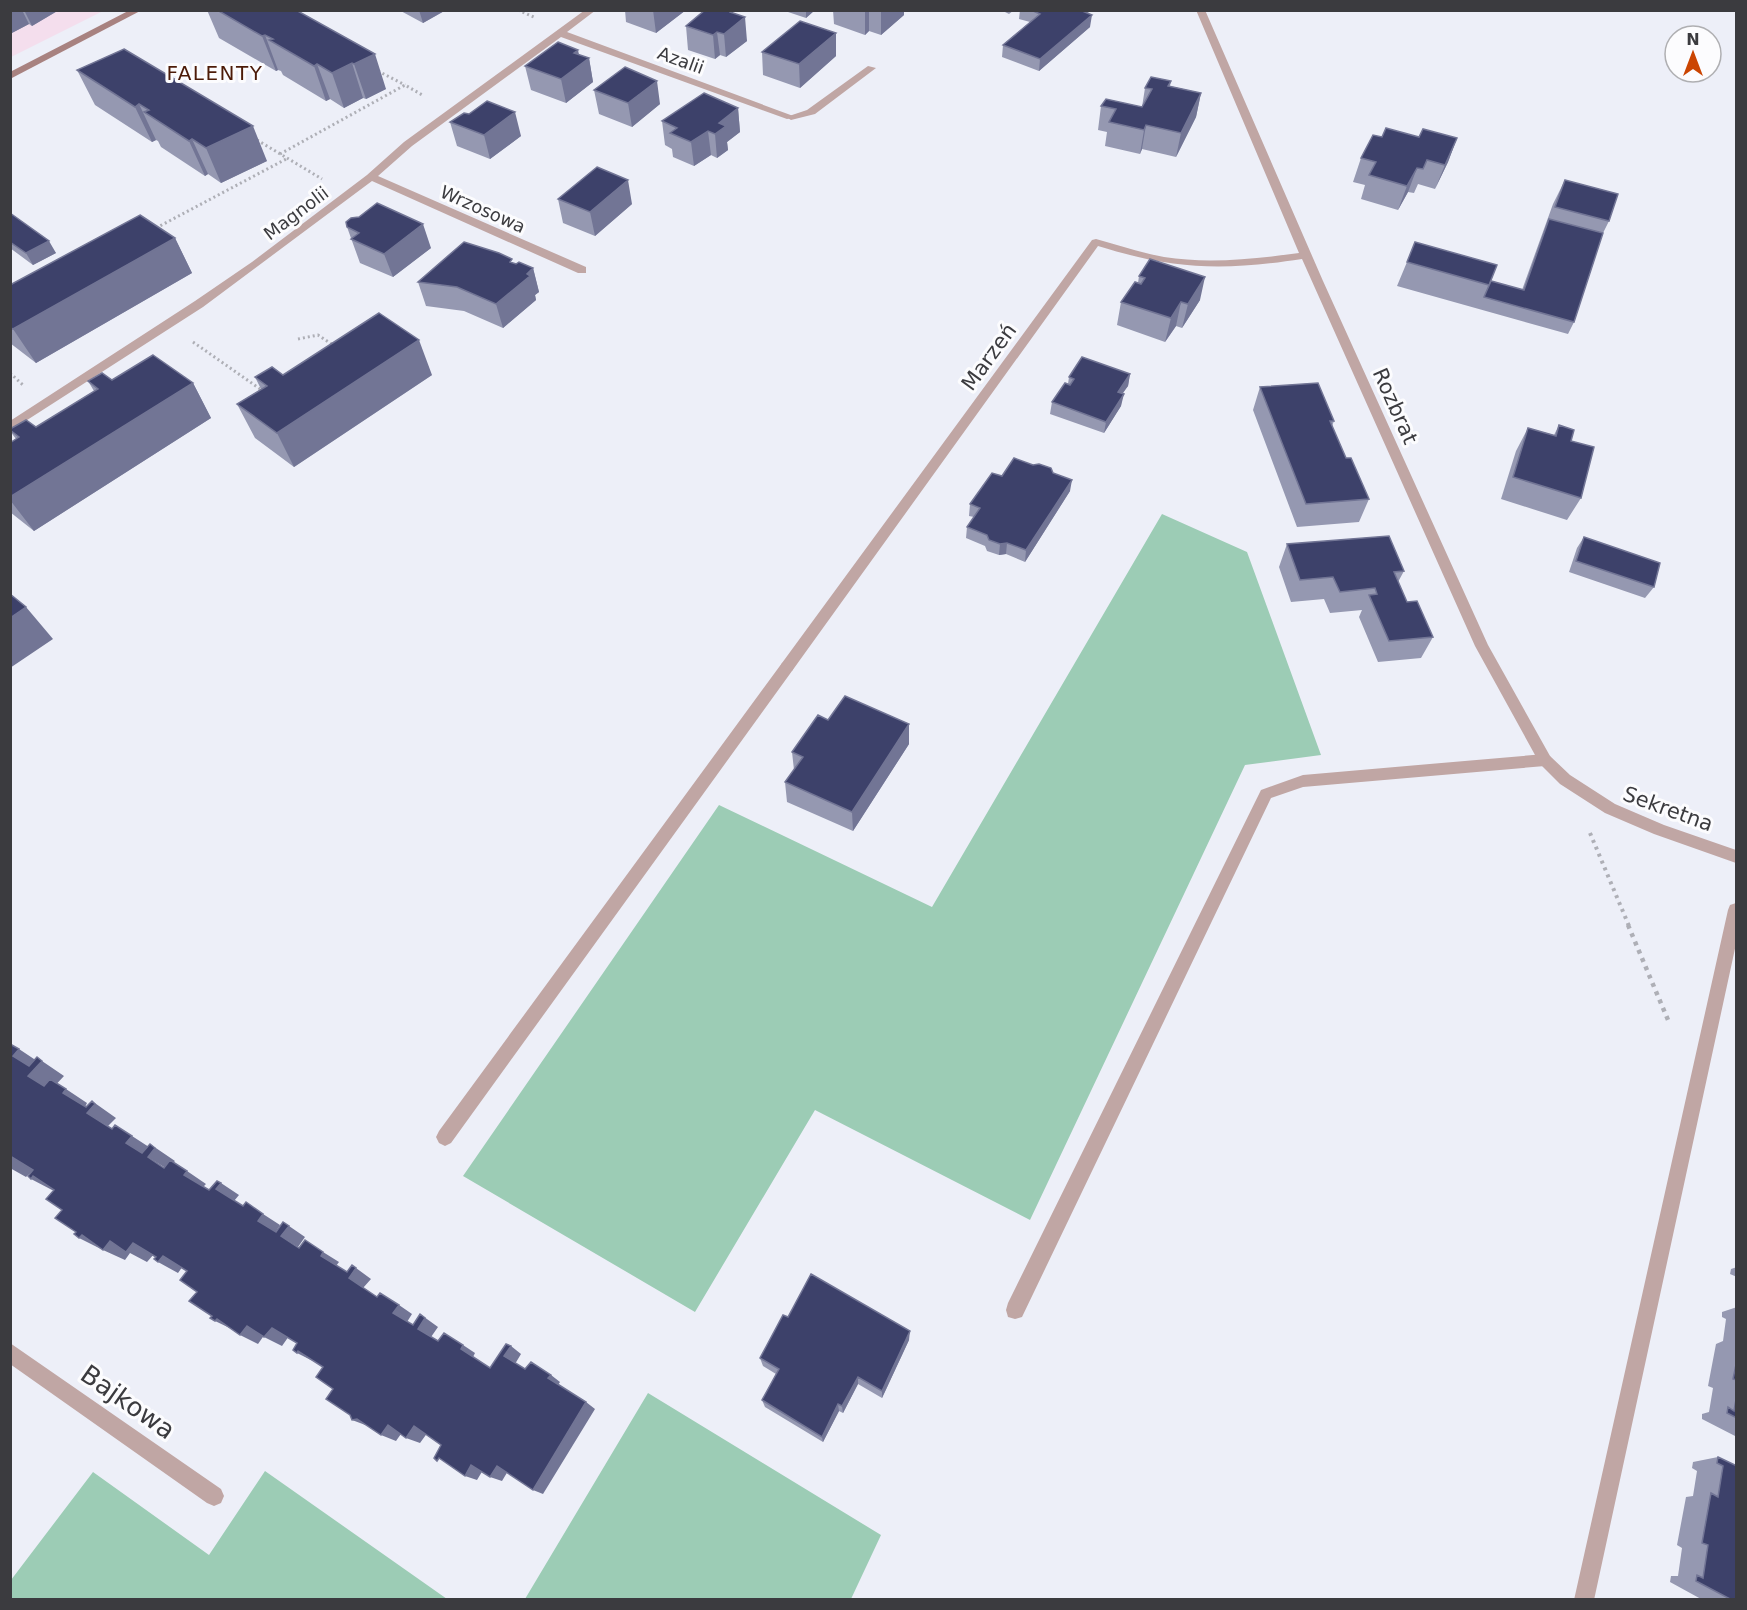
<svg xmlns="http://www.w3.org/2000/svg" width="1747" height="1610" viewBox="0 0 1747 1610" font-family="'DejaVu Sans',sans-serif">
	<rect width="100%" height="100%" fill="#edeff8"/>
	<!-- commercial -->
	<path fill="#f4deed" d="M11,11H103L11,57Z"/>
	<!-- green -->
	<path fill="#9cccb5" d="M1162,514L1247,552L1321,755L1245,765L1030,1220L815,1110L695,1312L463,1176L719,805L932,907Z
		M648,1393L881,1535L851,1599H525Z
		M265,1471L447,1599H11V1580L93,1472L209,1555Z"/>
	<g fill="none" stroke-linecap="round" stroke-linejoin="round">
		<!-- path-far2 -->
		<path stroke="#aeafb6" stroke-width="3" stroke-dasharray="2 3" stroke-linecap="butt" d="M518,10L534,17
			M378,71L405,85
			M257,140L322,179
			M280,154L405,85L424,96
			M156,228L288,158
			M298,339L318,335L336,347
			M193,342L263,391
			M10,373L23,385"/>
		<!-- path-far1 -->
		<path stroke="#aeafb6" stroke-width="4" stroke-dasharray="3 4.5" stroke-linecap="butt" d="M1590,833L1629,926"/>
		<!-- path -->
		<path stroke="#aeafb6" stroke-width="4.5" stroke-dasharray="4 5" stroke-linecap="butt" d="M1628,925L1668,1020"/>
		<!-- lane -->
		<path fill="#c0a6a4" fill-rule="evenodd" d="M868,66L876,68L815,114L791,120L786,117L807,110Z
			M787,661L792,663L794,667L792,671L451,1143L445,1146L439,1143L436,1137L439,1131L782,663Z
			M1545,754L1550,756L1552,760L1550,764L1545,766L1303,787L1271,798L1022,1317L1015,1319L1008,1317L1006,1310L1008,1303L1261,790L1303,775Z
			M1736,903V944L1594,1600H1574L1728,910L1730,905Z"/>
		<!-- street -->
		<path fill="#c0a6a4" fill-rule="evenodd" d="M585,10H596L567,32L796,117L787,119L561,37L412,146L378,176L586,267V273H578L372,181L203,307L10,431V421L195,301L252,262L367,175L404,142Z
			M1196,10H1205L1323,281L1488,645L1550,756L1570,775L1615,804L1664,825L1736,850V863L1654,834L1605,813L1560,784L1540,764L1475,646L1302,259C1223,271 1175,270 1098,246L792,671H782L780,667L782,663L1092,240L1096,239C1119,245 1141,253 1164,257C1208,264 1255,259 1299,253Z
			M10,1343L221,1489L224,1496L221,1503L214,1506L207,1503L10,1364Z"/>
		<!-- secondary -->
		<path fill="#a88280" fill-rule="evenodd" d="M130,10H142L10,79V72Z"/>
	</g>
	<!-- wall -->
	<path fill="#9598b1" d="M10,10H59L32,26L29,24L10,34Z
		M207,10H296L386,89L366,99L363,98L344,108L330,99L326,101L283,75L281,71L278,70L276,71L219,38Z
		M399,10H446L423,23Z
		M625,10H686L656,33L626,22Z
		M705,10H733V13L747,41L726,57L720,55L715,59L688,50L686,26Z
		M782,10H815L806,18Z
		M833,10H904V15L881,35L869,31L865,35L834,24Z
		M1001,10H1014L1009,14Z
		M1020,10H1090L1088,13L1090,27L1039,71L1002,57L1003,45L1030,22L1019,19Z
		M762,52L836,56L800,88L763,75Z
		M579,55L589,58L593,82L566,103L531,90L525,66Z
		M77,70L267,161L221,183L208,174L205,176L161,147L158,141L156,140L152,142L95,105Z
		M1171,81L1170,86L1201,93L1196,117L1176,157L1142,149L1140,154L1105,146L1107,132L1098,130L1101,106L1142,107L1145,88Z
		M594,90L660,104L632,127L599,114Z
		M738,108L740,132L727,142L728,150L717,158L711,155L694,166L673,157L672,149L665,145L662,121Z
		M469,114L521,136L490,159L457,146L450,122Z
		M1419,137L1457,138L1448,162L1435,189L1418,184L1414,193L1408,192L1398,210L1361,199L1365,185L1353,182L1361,158Z
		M1565,180L1609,221L1603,233L1574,322L1568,334L1397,286L1407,262L1491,281L1522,290L1553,204Z
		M558,199L632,204L595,236L563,223Z
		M10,213L56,253L33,265L10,248Z
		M347,227L431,248L393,277L360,263Z
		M175,238L192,273L36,363L10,343V285Z
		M513,263L533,268L539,292L535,295L536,300L503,328L464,311L426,306L418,282Z
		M1139,276L1200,300L1182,328L1176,326L1165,342L1117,325L1121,302L1138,283Z
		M1130,374L1128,386L1122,393L1121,406L1104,433L1050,414L1052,402L1068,384L1069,377Z
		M283,375H432L294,467L255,438L237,404L261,389L255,377Z
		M112,380L193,383L211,418L34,531L10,512V443L16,439L10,431V429L36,427L94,391L88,381Z
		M1260,387L1334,421L1332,426L1346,458L1369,499L1359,522L1297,527L1253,410Z
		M1559,425L1571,441L1581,498L1567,520L1501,499L1516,451L1528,428L1554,435Z
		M1053,473L1070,491L1025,562L1006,554L999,555L987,551L985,546L966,538L967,527L974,517L969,516L970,504L1002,476Z
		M1584,537L1654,587L1645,598L1569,572L1577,548Z
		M1287,544L1404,571L1398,582L1407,602L1433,637L1421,658L1378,662L1359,617L1362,610L1330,613L1324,599L1291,602L1279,567Z
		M828,720L909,744L853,831L787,802L785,782L794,770L792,752Z
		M1737,1267V1277L1730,1274L1731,1269Z
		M1737,1307V1437L1702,1419V1414L1709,1412L1713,1388L1708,1386L1716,1344L1723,1341L1726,1319L1722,1317V1312Z
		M788,1317L909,1340L882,1398L858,1384L843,1413L839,1411L823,1442L765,1407L762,1400L776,1374L763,1366L760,1358Z
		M1718,1457L1737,1466V1599H1701L1670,1582L1671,1576H1678L1682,1548L1677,1545L1686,1497L1693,1496L1697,1471L1692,1468L1693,1462Z"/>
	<!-- shaded-wall -->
	<path fill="#727595" d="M10,10H22L29,24L10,34Z
		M24,10H59L32,26Z
		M419,10H446L423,23Z
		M653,10H686L656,33Z
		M731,10H733L734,26L745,17L747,41L726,57L724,34L730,12Z
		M806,10H815L806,18Z
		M866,10H869V31L865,35V11Z
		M882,10H904V15L881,35V12Z
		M1092,15L1090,27L1039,71L1040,59Z
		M717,32L720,55L715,59L713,35Z
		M836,33V56L800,88L799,64Z
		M265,35L278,70L276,71L262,36Z
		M578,50L581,64L589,58L593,82L566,103L561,79L574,53Z
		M375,54L386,89L366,99L354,64Z
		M352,63L363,98L344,108L332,73Z
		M317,64L330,99L326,101L314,66Z
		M657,81L660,104L632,127L628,103Z
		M1201,93L1196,117L1176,157L1181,133Z
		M139,104L156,140L152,142L135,107Z
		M738,108L740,132L727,142L728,150L717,158L715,134L719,123Z
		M515,112L521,136L490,159L484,135Z
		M1146,125L1142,149L1140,154L1144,130Z
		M253,126L267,161L221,183L206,148Z
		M708,131L711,155L694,166L691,142Z
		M1457,138L1448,162L1435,189L1445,165Z
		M192,139L208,174L205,176L189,141Z
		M1417,168L1408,192L1398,210L1407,186Z
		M628,180L632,204L595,236L590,212Z
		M423,224L431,248L393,277L384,254Z
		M175,238L192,273L36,363L13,329Z
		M49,241L56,253L33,265L26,253Z
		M533,268L539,292L535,295L536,300L503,328L496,304L527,274Z
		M1205,277L1200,300L1182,328L1188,304Z
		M1181,302L1176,326L1165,342L1171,318Z
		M419,340L432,375L294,467L277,433Z
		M1130,374L1128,386L1116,403L1118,392Z
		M193,383L211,418L34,531L10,500V497Z
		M1124,394L1121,406L1104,433L1106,422Z
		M1072,480L1070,491L1025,562L1026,550Z
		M1007,543L1006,554L999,555L1000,544Z
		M26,607L53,639L10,668V618Z
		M909,724V744L853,831L852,812Z
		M19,1049L40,1063L42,1061L64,1076L50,1091L28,1076L13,1056Z
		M66,1089L87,1103L85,1107L63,1093Z
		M92,1101L116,1118L108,1126L87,1113Z
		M132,1136L152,1149L146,1156L126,1143Z
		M150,1144L175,1161L167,1169L148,1157Z
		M10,1156L34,1169L26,1177L10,1168Z
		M187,1171L206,1184L203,1187L184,1175Z
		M33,1176L56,1188L54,1191L31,1179Z
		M221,1183L239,1195L234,1201L216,1189Z
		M263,1214L280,1225L275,1233L258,1221Z
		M289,1226L305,1237L298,1247L281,1236Z
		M82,1235L101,1249L79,1238Z
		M110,1241L133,1243L154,1254L147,1262L130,1253L125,1260L103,1250Z
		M323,1252L339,1262L336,1266L321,1256Z
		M163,1256L183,1266L178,1273L158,1262Z
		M356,1268L371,1279L363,1288L349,1278Z
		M399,1305L412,1314L407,1322L393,1313Z
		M420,1314L438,1327L431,1337L418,1329Z
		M217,1319L234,1330L215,1321Z
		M247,1326L265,1334L258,1344L240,1335Z
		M272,1328L289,1336L282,1346L264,1337Z
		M910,1331L909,1340L882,1398V1391Z
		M463,1345L475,1353L473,1357L461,1349Z
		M511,1346L521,1354L515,1364L504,1356Z
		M298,1351L313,1361L297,1353Z
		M551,1375L560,1382L558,1385L548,1378Z
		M858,1377V1384L843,1413L842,1406Z
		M586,1402L595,1409L543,1494L533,1490Z
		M838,1404L839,1411L823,1442L822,1437Z
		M357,1419L368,1426L352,1420Z
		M388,1425L403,1431L396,1441L381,1435Z
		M414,1426L428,1432L420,1443L406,1438Z
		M471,1465L483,1470L477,1480L465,1476Z
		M497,1466L508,1471L502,1481L490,1477Z"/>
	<!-- building -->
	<path fill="#3d416a" stroke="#727595" stroke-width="1.5" d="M217,10H296L375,54L354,64L352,63L332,73L317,64L314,66L269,40L273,39L265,35L262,36Z
		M705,10H731L730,12L745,17L724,34L717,32L713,35L686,26Z
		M1031,10H1080L1092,15L1040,59L1003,45L1040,14Z
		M800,21L836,33L799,64L762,52Z
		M558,42L578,50L574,53L589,58L561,79L525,66Z
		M124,49L253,126L206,148L192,139L189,141L144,112L149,110L139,104L135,107L77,70Z
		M625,67L657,81L628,103L594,90Z
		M1151,77L1171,81L1168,86L1201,93L1181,133L1146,125L1144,130L1109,122L1116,109L1101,106L1106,99L1142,107L1152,89L1145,88Z
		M704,93L738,108L719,123L726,126L715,134L708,131L691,142L670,133L677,128L662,121Z
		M487,101L515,112L484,135L450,122L464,113L469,114Z
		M1386,128L1419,137L1423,129L1457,138L1445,165L1427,160L1423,169L1417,168L1407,186L1369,175L1376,162L1361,158L1373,135L1382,137Z
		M597,167L628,180L590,212L558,199Z
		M1565,180L1618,194L1609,221L1555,207Z
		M377,203L423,224L384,254L351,239L359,233L347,227L346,222L351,218L359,217Z
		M10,213L49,241L26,253L10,242Z
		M140,215L175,238L13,329L10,327V285Z
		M1549,219L1603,233L1574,322L1484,297L1491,281L1524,290Z
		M464,242L499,253L512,259L510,262L516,264L519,262L533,268L527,274L530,276L496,304L457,287L418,282Z
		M1415,242L1497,265L1489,285L1407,262Z
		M1150,259L1205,277L1188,304L1181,302L1171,318L1121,302L1135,282L1141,284L1145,278L1139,276Z
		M379,313L419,340L277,433L237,404L267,386L255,377L272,367L283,375Z
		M153,355L193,383L10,497V443L19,437L10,430V429L26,420L36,427L98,389L88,381L102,373L112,380Z
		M1082,357L1130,374L1118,392L1124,394L1106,422L1052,402L1065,383L1070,385L1074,379L1069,377Z
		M1318,383L1334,421H1330L1346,458H1351L1369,499L1306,504L1260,387Z
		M1559,425L1574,430L1571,441L1594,447L1581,498L1513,477L1528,428L1556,436Z
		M1014,458L1033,465L1039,464L1051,468L1053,473L1072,480L1026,550L1007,543L1000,544L989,540L987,535L967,527L980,508L970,504L992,473L1002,476Z
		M1389,536L1404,571L1394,572L1407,602L1417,601L1433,637L1389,641L1369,595L1377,594L1375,588L1340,592L1333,577L1300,580L1287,544Z
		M1584,537L1660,563L1654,587L1576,561Z
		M10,594L26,607L10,618Z
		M845,696L909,724L852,812L785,782L803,757L792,752L818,715L828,720Z
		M10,1044L19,1049L13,1056L29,1066L37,1057L42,1061L28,1076L44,1086L50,1079L66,1089L63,1093L86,1107L92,1101L95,1104L87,1113L112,1129L115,1125L132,1136L126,1143L142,1153L150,1144L155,1148L148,1157L164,1168L170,1160L187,1171L184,1175L209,1190L217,1181L221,1183L216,1189L243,1206L246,1202L263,1214L258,1221L276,1232L283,1222L289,1226L281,1236L299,1248L305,1240L323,1252L321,1256L347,1272L352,1265L356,1268L349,1278L377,1297L380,1293L399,1305L393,1313L413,1325L420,1314L425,1318L418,1329L438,1341L444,1333L463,1345L461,1349L490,1368L506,1344L511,1346L504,1356L525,1369L531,1362L551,1375L548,1378L586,1402L533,1490L497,1466L490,1477L471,1465L465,1476L439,1458L437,1461L434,1458L441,1445L414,1426L406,1438L388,1425L381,1435L357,1419L352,1420L350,1415L326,1399L333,1389L316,1377L323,1367L298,1351L297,1353L293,1350L297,1343L272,1328L264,1337L247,1326L240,1335L217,1319L215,1321L210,1318L212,1316L189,1301L197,1292L180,1280L187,1271L163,1256L158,1262L154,1259L156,1257L133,1243L126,1252L110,1241L103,1250L82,1235L79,1238L74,1234L76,1232L55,1218L62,1210L46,1199L54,1190L33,1176L31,1179L28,1176L33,1170L10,1156Z
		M811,1274L910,1331L882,1391L858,1377L842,1406L838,1404L822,1437L762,1400L779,1369L760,1358L783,1315L788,1317Z
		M1737,1360V1380L1733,1379Z
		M1737,1394V1418L1727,1413L1728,1407L1734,1411Z
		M1718,1457L1737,1466V1599H1730L1696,1581L1697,1575L1703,1578L1708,1545L1702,1543L1711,1493L1718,1497L1723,1466L1717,1463Z"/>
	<g text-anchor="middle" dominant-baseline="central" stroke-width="6" stroke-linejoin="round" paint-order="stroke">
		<!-- far-street labels -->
		<g font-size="18" fill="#3b3b3f" stroke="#fcfcfe">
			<text transform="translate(681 60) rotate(20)">Azalii</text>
			<text transform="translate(483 209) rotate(24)">Wrzosowa</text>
			<text transform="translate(296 213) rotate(-37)">Magnolii</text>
		</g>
		<!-- far-quarter labels -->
		<g font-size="20" letter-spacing="1.5" fill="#4c1b08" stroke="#fcfcfe">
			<text x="215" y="73">FALENTY</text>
		</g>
		<!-- street labels -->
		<g font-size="21" fill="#3b3b3f" stroke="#fcfcfe">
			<text transform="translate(989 357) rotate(-54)">Marzeń</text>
			<text transform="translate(1395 406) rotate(66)">Rozbrat</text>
			<text transform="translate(1668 809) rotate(20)">Sekretna</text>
		</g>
		<!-- near-street labels -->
		<g font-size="26" fill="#3b3b3f" stroke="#fcfcfe">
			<text transform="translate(128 1402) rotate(35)">Bajkowa</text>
		</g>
	</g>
	<!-- border -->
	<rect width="1747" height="1610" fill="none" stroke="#3b3b3f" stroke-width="24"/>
	<!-- north arrow -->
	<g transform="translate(1693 54)"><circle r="28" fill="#fcfcfe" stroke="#afafb2" stroke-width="1.5"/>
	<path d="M0-4.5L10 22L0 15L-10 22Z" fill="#cb4502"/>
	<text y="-9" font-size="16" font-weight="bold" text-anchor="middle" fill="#3b3b3f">N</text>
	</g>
</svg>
